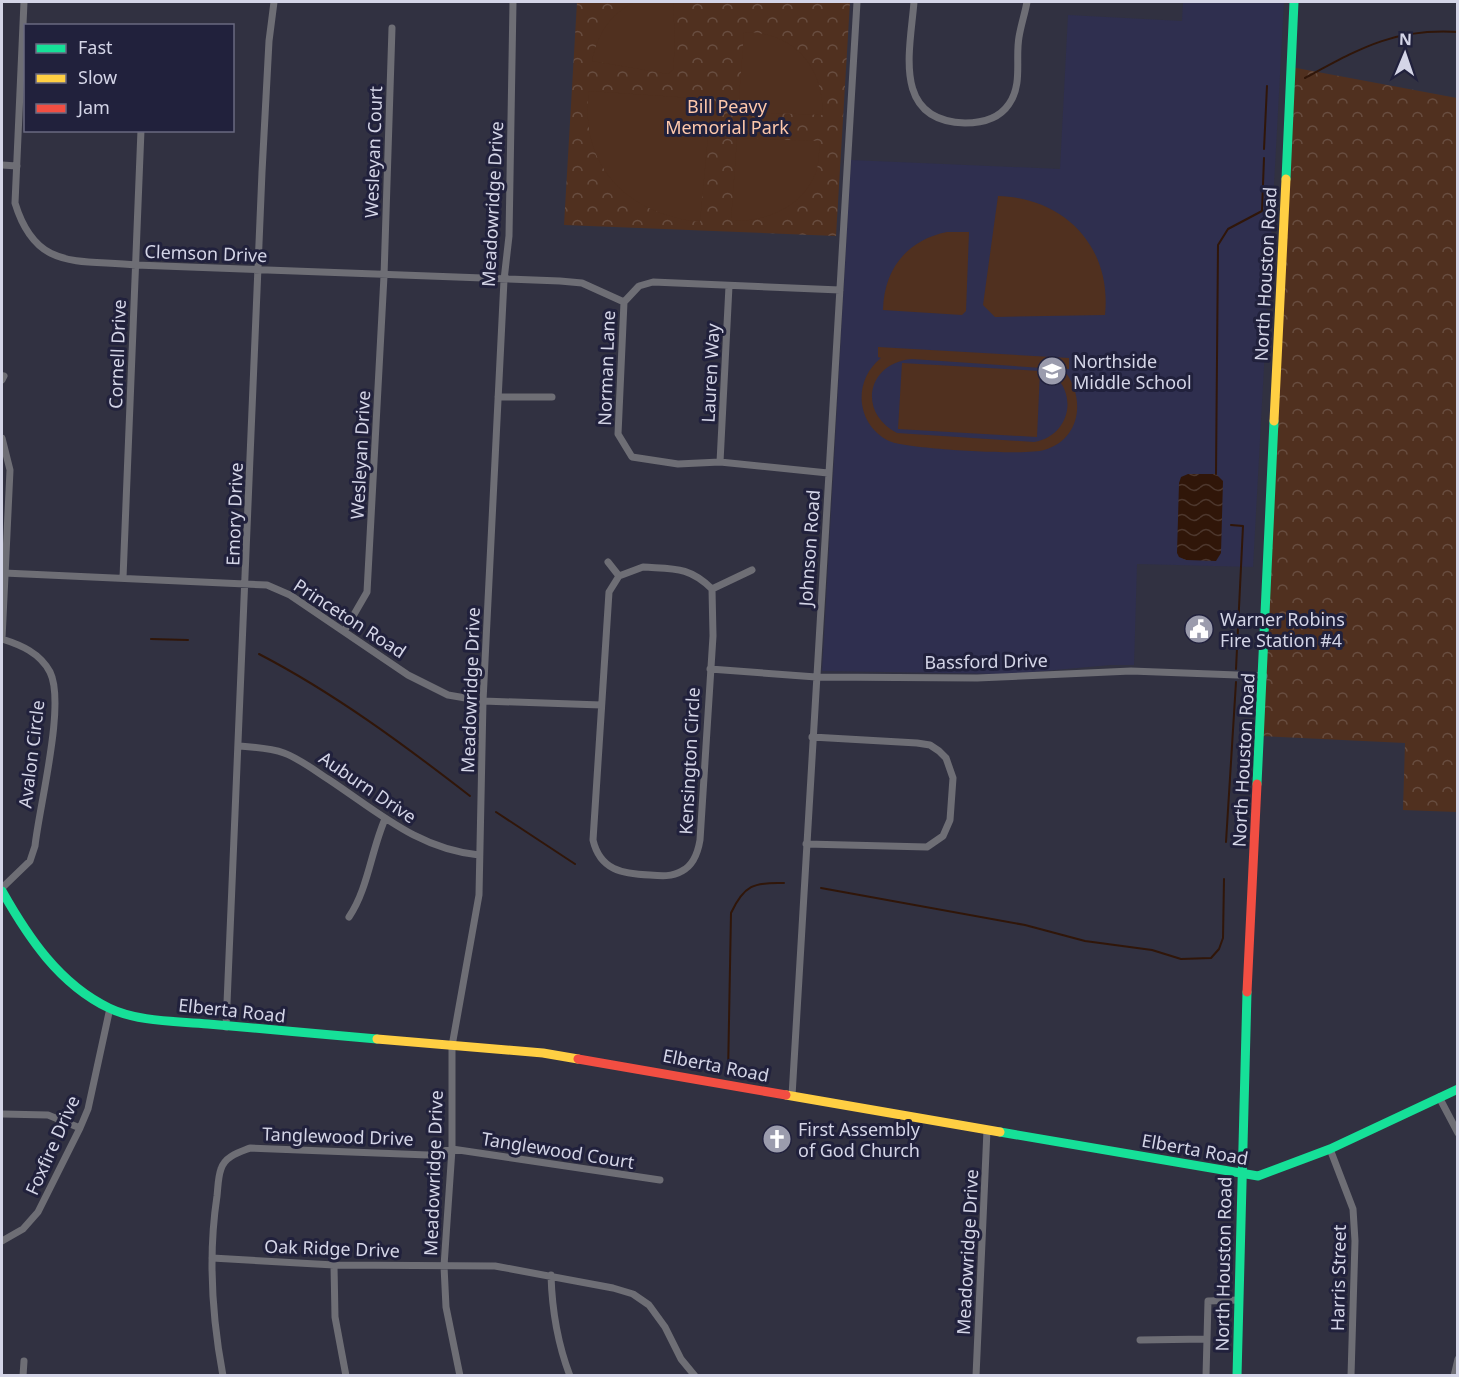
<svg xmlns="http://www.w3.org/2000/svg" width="1459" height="1377" viewBox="0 0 1459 1377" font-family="'Noto Sans',sans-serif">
	<defs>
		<pattern id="park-crowns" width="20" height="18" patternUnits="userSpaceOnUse" patternTransform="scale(1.5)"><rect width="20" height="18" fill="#50301f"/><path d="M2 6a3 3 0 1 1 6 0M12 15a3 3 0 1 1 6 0" fill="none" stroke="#684d40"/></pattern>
		<pattern id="water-waves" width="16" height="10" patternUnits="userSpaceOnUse" patternTransform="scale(1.5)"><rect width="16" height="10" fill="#301609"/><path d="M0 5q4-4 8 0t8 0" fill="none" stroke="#4d372d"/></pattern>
	</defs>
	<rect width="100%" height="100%" fill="#313141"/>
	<!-- built -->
	<path fill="#2f2f4f" d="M1183,2H1284L1253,567L1137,564L1134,665H1111L1010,674L822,671L851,160L1060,169L1068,15L1182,21Z"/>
	<!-- park -->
	<path fill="url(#park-crowns)" d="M577,2H850L836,236L564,225Z
		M1291,67L1457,98V812L1403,810L1405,743L1261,736Z"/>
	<!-- pitch -->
	<path fill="#50301f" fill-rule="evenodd" d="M634,2H673L675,44L673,70L668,74L592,61C598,34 609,15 634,2Z
		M744,32C794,32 823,66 823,115L738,112Z
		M589,91L707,99L711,104L700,222C628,214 579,167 589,91Z
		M737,138L820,141C819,150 819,161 817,169C805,207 766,222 731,221Z
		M998,196C1065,198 1112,247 1105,315L995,317L983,305Z
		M947,232H969L966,311L962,315L883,310C884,269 907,240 947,232Z
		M878,347L1069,358V369H1063C1086,396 1082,439 1044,450C1026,456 906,449 889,441C855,424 853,380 881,358L878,357ZM912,359L1042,368C1080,384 1074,435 1034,442L897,433C857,412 867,363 912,359Z
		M902,363L1040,371L1037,437L898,429Z"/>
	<!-- water -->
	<path fill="url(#water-waves)" d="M1188,474H1216L1223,481L1221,553L1216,561L1186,560L1179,557L1177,553L1179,483L1181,477Z"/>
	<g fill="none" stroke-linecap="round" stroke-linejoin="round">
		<!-- stream -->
		<path stroke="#301609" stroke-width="2" d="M1305,78C1359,49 1393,28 1458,32
			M1264,149L1267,86
			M1216,474L1218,245L1228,229L1262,211L1264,158
			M1231,525L1243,526L1236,669
			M151,639L188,640
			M259,654C334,693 403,744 470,796
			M496,812L575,864
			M1226,842L1236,682
			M821,888L1025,925L1085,941L1152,950L1181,959L1211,958L1219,949L1223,938L1224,879
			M728,1075L731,913C744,885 754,882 784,883"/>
		<!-- street -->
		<path stroke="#6e6e75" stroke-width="7" d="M24,2L15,203C36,272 78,259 136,265L560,281L582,283L624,302
			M914,2C910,51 892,121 965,123C982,123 999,119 1009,104C1023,84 1015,59 1019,37C1021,25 1025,13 1027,2
			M2,165L17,166
			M2,380L4,376
			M498,397H552
			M2,438L10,470L2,639
			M720,462L729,286
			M828,473L720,462L678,464L632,457L618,434L624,302L639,286L653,282L840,290
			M608,562L619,576
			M643,567C673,569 689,566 712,589L713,636L700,840C698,852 694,865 682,871C672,877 661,876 650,875C622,874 600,870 593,840L609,592L619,576Z
			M4,573L267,585L290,595L408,675L448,695L483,701L601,705
			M123,578L141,130
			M712,589L752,570
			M345,630L367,592L384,276L392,28
			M2,639C21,645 40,653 50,672C66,704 39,807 35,846L30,861L2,888
			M710,669L816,677L977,678L1131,671L1264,676
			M238,746C253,747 270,748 284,753C300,759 314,770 328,779C378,812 418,849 479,855
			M806,844L927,847L943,836L950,820L953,778L946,758L939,751L930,745L917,743L812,737
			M349,917C368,889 371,851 385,819
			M226,1027L262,172L269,41L274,2
			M792,1096L857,2
			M1439,1097L1458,1133
			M2,1114L48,1115L80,1128
			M1330,1149L1353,1209L1355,1241L1351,1376
			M2,1241L23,1229L38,1212L80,1128L88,1109L110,1008
			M212,1258L334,1265L495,1266L613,1288L633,1294L649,1305L665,1327L681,1359L695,1376
			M334,1265L335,1317L346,1376
			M551,1275C552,1311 557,1342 570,1376
			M1140,1340L1206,1339
			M23,1376L24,1361
			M223,1376C212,1317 208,1255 217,1196C218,1187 218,1177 221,1169C225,1156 240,1152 250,1148L428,1155L452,1149L660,1180
			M460,1376L446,1307L444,1266L452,1149V1046L479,895L483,701L504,280L509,236L513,2
			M976,1376L987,1130
			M1206,1376L1208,1301L1238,1300
			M1454,1376L1458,1359"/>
		<!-- fast -->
		<path stroke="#16e098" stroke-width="9" d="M1286,179L1294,2
			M1257,784L1274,421
			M2,891C28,937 59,984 109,1008C138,1022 176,1021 208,1024C264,1029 321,1034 377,1039
			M1000,1132L1258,1176L1330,1149L1458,1089
			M1237,1376L1247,992"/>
		<!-- slow -->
		<path stroke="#ffcf43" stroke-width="9" d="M1274,421L1286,179
			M377,1039L543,1053L578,1059
			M786,1095L1000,1132"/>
		<!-- jam -->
		<path stroke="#f24e42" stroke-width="9" d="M1247,992L1257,784
			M578,1059L786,1095"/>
	</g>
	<!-- icons -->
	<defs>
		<g id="school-disc" transform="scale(1.5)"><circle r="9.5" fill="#9b9cad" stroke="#21213c"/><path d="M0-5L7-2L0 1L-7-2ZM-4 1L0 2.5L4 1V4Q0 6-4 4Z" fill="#fff"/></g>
		<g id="civic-disc" transform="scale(1.5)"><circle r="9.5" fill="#9b9cad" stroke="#21213c"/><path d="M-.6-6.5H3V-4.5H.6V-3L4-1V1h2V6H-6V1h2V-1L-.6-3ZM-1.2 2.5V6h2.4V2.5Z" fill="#fff"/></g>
		<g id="church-disc" transform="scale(1.5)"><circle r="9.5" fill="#9b9cad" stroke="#21213c"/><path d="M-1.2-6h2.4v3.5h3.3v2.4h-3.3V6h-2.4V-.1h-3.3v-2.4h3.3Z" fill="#fff"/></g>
	</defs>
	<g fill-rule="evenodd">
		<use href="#school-disc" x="1052" y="371"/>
		<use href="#civic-disc" x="1199" y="629"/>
		<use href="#church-disc" x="777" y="1139"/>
	</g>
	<g text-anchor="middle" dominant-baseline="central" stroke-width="6" stroke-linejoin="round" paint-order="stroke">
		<!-- park labels -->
		<g font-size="18" fill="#fec8ab" stroke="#21213c">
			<text x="727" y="106">Bill Peavy<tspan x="727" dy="21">Memorial Park</tspan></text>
		</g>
		<!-- street labels -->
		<g font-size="18" fill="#d4d5e7" stroke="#21213c">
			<text transform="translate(373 152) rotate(-88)">Wesleyan Court</text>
			<text transform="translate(492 204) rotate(-87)">Meadowridge Drive</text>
			<text transform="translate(206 253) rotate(2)">Clemson Drive</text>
			<text transform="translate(1265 274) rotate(-87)">North Houston Road</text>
			<text transform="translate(117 354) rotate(-88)">Cornell Drive</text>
			<text transform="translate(606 368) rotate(-88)">Norman Lane</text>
			<text transform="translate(710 373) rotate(-87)">Lauren Way</text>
			<text transform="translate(360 455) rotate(-87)">Wesleyan Drive</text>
			<text transform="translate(234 514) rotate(-88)">Emory Drive</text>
			<text transform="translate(809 548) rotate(-86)">Johnson Road</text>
			<text transform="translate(350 618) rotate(33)">Princeton Road</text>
			<text transform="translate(986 661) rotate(-1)">Bassford Drive</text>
			<text transform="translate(470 690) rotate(-88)">Meadowridge Drive</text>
			<text transform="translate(31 754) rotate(-83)">Avalon Circle</text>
			<text transform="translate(1243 760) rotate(-87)">North Houston Road</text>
			<text transform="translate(689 761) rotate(-87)">Kensington Circle</text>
			<text transform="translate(368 787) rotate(34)">Auburn Drive</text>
			<text transform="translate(232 1010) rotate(6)">Elberta Road</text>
			<text transform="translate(716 1065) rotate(11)">Elberta Road</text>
			<text transform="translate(338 1136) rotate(2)">Tanglewood Drive</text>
			<text transform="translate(52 1145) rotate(-66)">Foxfire Drive</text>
			<text transform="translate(1195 1149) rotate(10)">Elberta Road</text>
			<text transform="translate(558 1150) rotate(9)">Tanglewood Court</text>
			<text transform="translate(433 1173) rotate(-88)">Meadowridge Drive</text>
			<text transform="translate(332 1248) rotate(2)">Oak Ridge Drive</text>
			<text transform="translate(967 1252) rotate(-87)">Meadowridge Drive</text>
			<text transform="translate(1223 1264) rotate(-89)">North Houston Road</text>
			<text transform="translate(1338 1278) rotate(-89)">Harris Street</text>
		</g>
		<!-- poi labels -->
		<g font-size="18" fill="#d4d5e7" stroke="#21213c" text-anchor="start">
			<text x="1073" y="361">Northside<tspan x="1073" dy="21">Middle School</tspan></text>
			<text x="1220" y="619">Warner Robins<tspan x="1220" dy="21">Fire Station #4</tspan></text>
			<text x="798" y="1129">First Assembly<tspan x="798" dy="21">of God Church</tspan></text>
		</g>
	</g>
	<!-- border -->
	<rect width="1459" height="1377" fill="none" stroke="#d4d5e7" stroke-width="6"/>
	<!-- legend -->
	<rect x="24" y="24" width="210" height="108" fill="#21213c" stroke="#696980" stroke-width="1.5"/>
	<rect x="36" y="44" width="30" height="9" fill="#16e098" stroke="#696980" stroke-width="1.5"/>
	<text x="78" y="54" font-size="18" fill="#d4d5e7">Fast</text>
	<rect x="36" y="74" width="30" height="9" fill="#ffcf43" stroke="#696980" stroke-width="1.5"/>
	<text x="78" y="84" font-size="18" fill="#d4d5e7">Slow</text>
	<rect x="36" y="104" width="30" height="9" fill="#f24e42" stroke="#696980" stroke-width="1.5"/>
	<text x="78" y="114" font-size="18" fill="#d4d5e7">Jam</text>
	<!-- north arrow -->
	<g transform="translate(1405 54) rotate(2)" stroke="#21213c" stroke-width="4.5" paint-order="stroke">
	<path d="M0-4.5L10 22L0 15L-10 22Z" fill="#d4d5e7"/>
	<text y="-9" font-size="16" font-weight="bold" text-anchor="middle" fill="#d4d5e7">N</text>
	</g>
</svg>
